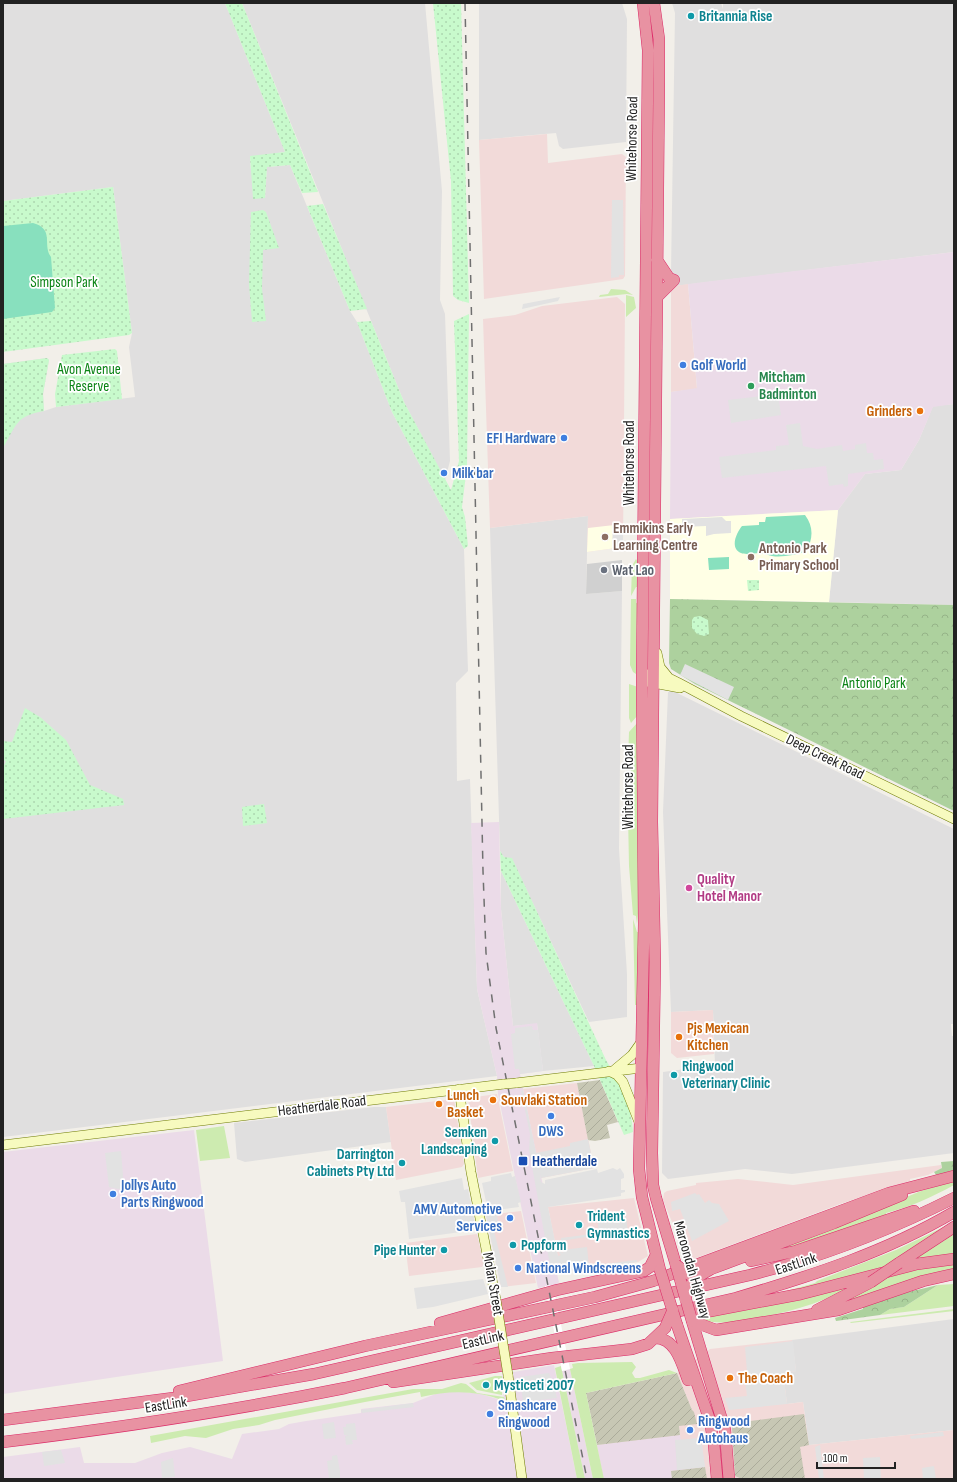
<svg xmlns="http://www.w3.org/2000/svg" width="957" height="1482" viewBox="0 0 957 1482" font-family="'Sofia Sans Condensed',sans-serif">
	<defs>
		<pattern id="construction-furrows" width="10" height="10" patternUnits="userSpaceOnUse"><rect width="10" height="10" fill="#c7c7b4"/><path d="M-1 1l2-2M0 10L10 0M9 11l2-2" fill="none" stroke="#abab9a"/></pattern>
		<pattern id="forest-crowns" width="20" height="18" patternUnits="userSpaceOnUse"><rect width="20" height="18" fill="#add19e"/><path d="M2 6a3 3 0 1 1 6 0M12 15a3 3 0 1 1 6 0" fill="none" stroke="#95b388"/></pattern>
		<pattern id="park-dots" width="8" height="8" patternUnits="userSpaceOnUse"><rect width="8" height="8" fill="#c8facc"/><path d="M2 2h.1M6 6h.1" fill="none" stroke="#acd6af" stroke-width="1.8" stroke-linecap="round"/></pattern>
	</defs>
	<rect width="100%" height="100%" fill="#f2efe9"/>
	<!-- residential -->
	<path fill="#e0dfdf" d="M3,3H225L285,152L250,157L251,170L265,198L267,167L290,165L350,311L357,322L392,412L464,549L468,671L456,683L457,781L470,779L477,989L497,1076L3,1137V364L47,358L49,360L43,394L44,411L56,407L135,397L129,347L132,333L113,187L3,201Z
		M242,3H425L442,191L440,300L445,314L450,461L445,480L404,402Z
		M479,3H622L627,19L626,142L563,149L559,146L556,133L479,140Z
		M672,3H721L723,9V3H954V252L675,286V275L671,272L675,13Z
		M954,404V605L829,602L838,510L865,474L901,470L919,440L933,406Z
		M588,516L586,594L622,591L619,849L627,974V1017L589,1022L512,859L504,857L500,851L490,528Z
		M673,691L954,829V1024H951L952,1036H954V1153L792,1174L745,1169L668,1179L662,1173L663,1072L715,1065L713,1010L671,1012L663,812L668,692Z
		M501,871L594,1066L543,1071L537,1024L513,1026L501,909Z
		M374,1107H386L391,1142L245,1162L237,1159L234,1123Z
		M954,1319V1430L809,1445L803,1402L787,1404L783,1373L796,1371L792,1340Z"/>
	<!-- commercial -->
	<path fill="#f2dad9" d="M547,134L548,163L622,154L626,157L625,276L623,279L484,299L479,140Z
		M688,284L697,389L671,392V289L675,286Z
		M617,297L625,304L623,547L587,552L588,516L490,528L483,319L515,315L542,306Z
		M713,1010L714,1054L677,1058L671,1053V1012Z
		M577,1083L594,1168L541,1178L523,1089Z
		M497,1094L513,1171L478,1178L468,1098Z
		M454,1099L464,1164L462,1167L396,1180L386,1107Z
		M941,1165L942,1168L928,1175L910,1179V1181L840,1204L688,1261L663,1200L664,1193L667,1191L696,1185V1183L738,1179L793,1185Z
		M634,1198L648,1256L638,1262L629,1263V1265L565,1271L564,1268H560L548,1207Z
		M521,1211L536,1283L501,1287L486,1215Z
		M477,1234L484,1264L482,1267L409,1276L405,1243Z
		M792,1340L796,1371L783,1373L787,1404L803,1402L809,1445L954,1430V1479H604L597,1445L680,1434L679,1426L692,1410L677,1373L710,1349Z"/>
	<!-- industrial -->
	<path fill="#ebdbe8" d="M954,252V404L933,407L919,440L901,470L865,474L838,510L670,519L671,392L697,388L688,284Z
		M499,822L501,909L513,1026L537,1023L543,1071L520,1074L560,1268L556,1270L559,1282L557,1284L538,1288L498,1094L497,1076L477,989L471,823Z
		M194,1130L223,1361L3,1394V1152Z
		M554,1365L577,1479H3V1457L80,1447L84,1463H135L162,1453L190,1447L232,1459L242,1434L279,1429L289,1424L306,1421L361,1413V1409L413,1403L438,1393L457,1391L481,1394L504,1401L502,1374Z
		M570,1369L593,1479H585L562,1371Z
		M680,1435L681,1440L701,1438L705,1467L672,1471V1479H604L597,1445Z"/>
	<!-- education -->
	<path fill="#ffffe5" d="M838,510L829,602L670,599V519Z
		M623,524V547L587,552L588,528Z"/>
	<!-- religious -->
	<path fill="#d0d0d0" d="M622,560V591L586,594L587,564Z"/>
	<!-- construction -->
	<path fill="url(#construction-furrows)" d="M600,1080L618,1122L607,1125L610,1138L595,1141L588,1140L577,1083Z
		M677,1373L692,1410L694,1412L697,1424L679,1426L680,1435L597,1445L586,1393Z
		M804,1414L809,1445L800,1447L805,1479H742L735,1476L732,1427L734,1423Z
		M705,1467L707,1479H672L671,1471Z"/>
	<!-- grass -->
	<path fill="#cdebb0" d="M611,289L625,290L633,295L627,294L599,297L600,295L608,294Z
		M626,295L634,297L636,308L626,317Z
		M636,559L638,562L640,587H636L631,596L632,566Z
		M631,599H636V603H637L636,674L633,672L630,665Z
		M629,684L638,687V715L631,723L629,718Z
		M638,722L639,903L637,924L636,916L633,915L629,866L628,814L631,812V763L628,762L629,732Z
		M633,919L637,932H640L637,1005H635Z
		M224,1126L230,1158L200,1161L196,1130Z
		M954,1181V1185C932,1197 911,1207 886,1213V1217L773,1252L921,1191Z
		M954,1222L879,1272L805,1291L779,1293L815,1283L817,1281L896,1250Z
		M954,1232V1257L913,1259L945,1240Z
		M954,1263V1272L848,1305L840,1302L890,1274L917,1267Z
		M861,1283C823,1302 793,1312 751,1319C734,1322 717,1325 700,1319Z
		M954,1284V1306L880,1315L890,1309L904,1307L938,1285Z
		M954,1309V1311L851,1323L850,1322Z
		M632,1362L636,1367L632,1373L635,1378H640L669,1370L677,1373L586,1393L604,1479H593L570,1369L573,1368L572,1364L578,1363Z
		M561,1366L585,1479H577L555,1368Z
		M495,1376H502V1395L477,1390L469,1383Z
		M461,1383L466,1384L477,1393L504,1397L505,1401C475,1390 451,1390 421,1397L420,1392L365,1402L275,1420L259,1425L233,1429L206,1438L185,1436L151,1443L150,1436L413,1389H442Z"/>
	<!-- forest -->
	<path fill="url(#forest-crowns)" d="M670,599L954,605V811L695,684L671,669L669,663Z
		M954,1161V1171L936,1175L934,1172L942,1168L941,1162Z
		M938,1285L904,1307L890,1309L880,1315L836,1321L835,1318L863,1309V1307L904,1293Z"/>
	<!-- park -->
	<path fill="url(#park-dots)" d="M225,3H242L318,192L302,193L290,165L267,167L265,198L253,199L250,156L285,152Z
		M433,3H461L469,303L458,300L453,296L451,181Z
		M113,187L132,333L129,335L3,352V201Z
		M323,204L367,309L350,311L307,206Z
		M263,210L266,212L279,248L263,250L262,289L266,321L252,322L249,284L251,212Z
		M469,314L467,466L462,507L465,517L468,546L464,549L392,412L357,322L371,321L404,402L451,490L459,461L454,321Z
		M115,349L117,351L122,399L56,407L55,394L62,355Z
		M47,358L49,360L43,394L44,411C16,416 17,424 3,448V364Z
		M747,580H759V590L748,591Z
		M700,616L708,620L709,634L704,636L697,634L692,628V620L694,617Z
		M25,708L40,717L66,740L90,785L123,799L124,805L3,819V768L6,761L3,760V741L12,742Z
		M264,804L267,823L243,826L242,807Z
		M500,851L504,857L512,858L606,1060C619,1082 632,1106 633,1132L624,1135L594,1066L501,871Z"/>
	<!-- pitch -->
	<path fill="#88e0be" d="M33,223C55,229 42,245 51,257L55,308L52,312L3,319V226Z
		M805,515C814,527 813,539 806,552C795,554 783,558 772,556C767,555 764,553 760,553C754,553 746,555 741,553C729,548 737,532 742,526L759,525V522H765L766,517Z
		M729,557V569L709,570L708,558Z"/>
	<!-- parking -->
	<path fill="#e2e2e2" d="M612,200H623L624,275H619V277L611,278Z
		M560,297L558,301L522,309L523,304Z
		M778,394L781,415L731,423L728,400Z
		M800,423L803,446L817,449L842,445L843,451L855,449V445L866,443L867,453H873L874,460L883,459L884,469L848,474V486L844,487L843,484L829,486L826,466L722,478L719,457L776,450V446L789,445L786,425Z
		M722,517L726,521H731V533L714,534L706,536V526L682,527V519Z
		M623,524V547L612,548L613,525Z
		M685,664L734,687L728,700L680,675Z
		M532,1026L533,1030H538L543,1071L520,1074L519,1069H515L511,1034L515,1033V1028Z
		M693,1068L694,1078L682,1079L681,1069Z
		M523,1090L536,1153L570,1146V1143L588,1139L594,1168L541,1178L540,1174L541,1182L545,1184V1180L597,1169L598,1173L613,1168L617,1170L620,1168L624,1174V1178L621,1179V1190H625V1192L621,1193V1196L548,1207L558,1256L561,1255L559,1253L560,1251L563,1253L562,1250L587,1247L589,1266L628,1261L637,1260V1262L629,1263V1265L565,1271L564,1268H560L559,1263L550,1265L529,1150L530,1134L521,1091Z
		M121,1151L124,1188L118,1189L109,1187L105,1153Z
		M511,1173L512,1177L515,1176L521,1202L518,1203L519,1207L488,1211L482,1183L491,1181V1177Z
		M462,1178L464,1190L468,1189L476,1230L409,1239L405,1202H401L399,1191Z
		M695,1193L697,1195L699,1194L705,1203L709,1200L712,1203L719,1204L729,1221L692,1241L680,1209L672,1211L671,1202Z
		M497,1214L498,1223H493V1227L508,1287H501L486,1215Z
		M626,1214L628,1235L601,1238L599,1235L561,1241V1238L599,1233L597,1217Z
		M483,1279L488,1294L433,1307L417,1309L414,1288Z
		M793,1341L796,1371L783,1373L787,1404L729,1410L725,1398L747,1396L744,1373L747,1372L745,1347Z
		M549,1373L554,1385L557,1398L523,1402L520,1377Z
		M413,1403L414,1407L362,1413L361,1410Z
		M334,1422L336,1438L324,1439L322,1424Z
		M355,1423L357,1440H352L353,1444L346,1445L345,1436L348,1435H344L343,1427H346V1424Z
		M943,1432L944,1436L911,1439L910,1436Z
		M701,1438L705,1467L677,1470L675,1440Z
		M820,1445L824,1479H819L815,1447Z
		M61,1450L65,1463L44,1466L42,1452Z
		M337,1455L340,1471V1479H322L329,1478L327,1461L332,1460V1456Z
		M880,1457L881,1479H864L863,1458Z
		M173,1458L175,1477L162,1478L161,1462Z
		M934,1466L936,1479H923L922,1468Z"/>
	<!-- pier -->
	<path fill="#fff" d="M553,1285L570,1369L562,1371L545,1286Z"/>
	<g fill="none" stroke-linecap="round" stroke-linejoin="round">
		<!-- secondary casing -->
		<g stroke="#707d05" stroke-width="10">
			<path id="secondary" d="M657,653L660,667L669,678
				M648,674L669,678L679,683L741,716L954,819
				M648,682L680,688
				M609,1071L617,1075L623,1082L639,1122
				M613,1071L632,1055L642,1041
				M516,1083L641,1068
				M459,1089L471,1172L496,1300
				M3,1145L504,1084
				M508,1375L522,1479"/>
		</g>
		<!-- highway casing -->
		<g stroke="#dc2a67" stroke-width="12">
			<path id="highway" d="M643,3L648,50L642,681L644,923L639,1169L642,1197L660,1270
				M654,3L659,39V83L652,822L655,962L652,1153L653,1185L656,1198L676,1265
				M657,297L674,280L669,278L657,260
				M751,1261L796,1251L914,1211
				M899,1263L954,1227
				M699,1276L711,1269L834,1223L902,1195
				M817,1310L871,1282
				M695,1314L801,1294L917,1264L954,1259
				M692,1321L716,1330L838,1310L923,1281L954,1274
				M692,1321L725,1430L729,1479
				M440,1323L557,1290L644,1271L650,1267L656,1255
				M677,1325L710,1421L714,1445L717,1479
				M655,1338C676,1338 682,1364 688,1380
				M393,1382L552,1358L632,1349L648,1344L665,1328
				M179,1391L365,1346L595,1297L653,1281L889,1193L954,1176
				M3,1420L181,1397L314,1374L750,1275C821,1257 888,1231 954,1198
				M3,1442C118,1428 231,1411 345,1388L736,1298C811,1276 886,1252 954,1212"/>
		</g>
		<!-- secondary -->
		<use href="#secondary" stroke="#f7fabf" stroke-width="9"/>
		<!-- highway -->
		<use href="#highway" stroke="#e892a2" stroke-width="11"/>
		<!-- rail -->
		<path stroke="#707070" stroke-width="1.5" stroke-dasharray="8 8" stroke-linecap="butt" d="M465,3L483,871L486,953L496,1028L587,1479"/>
		<!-- secondary-bridge casing -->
		<g stroke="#707d05" stroke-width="10" stroke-linecap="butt">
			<path id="secondary-bridge" d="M504,1084L516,1083
				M496,1300L508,1375"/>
		</g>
		<!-- highway-bridge casing -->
		<g stroke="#dc2a67" stroke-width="12" stroke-linecap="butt">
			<path id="highway-bridge" d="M676,1265L692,1321
				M676,1265L690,1275L699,1276
				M660,1270L677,1325
				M871,1282L899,1263
				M685,1299L689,1287L699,1276
				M665,1328L673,1310"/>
		</g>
		<!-- secondary-bridge -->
		<use href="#secondary-bridge" stroke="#f7fabf" stroke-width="9"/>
		<!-- highway-bridge -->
		<use href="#highway-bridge" stroke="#e892a2" stroke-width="11"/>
	</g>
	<!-- markers -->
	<g fill="#0f9aa8" stroke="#fff" stroke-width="1.5">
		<circle cx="691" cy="16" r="4"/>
		<circle cx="674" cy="1075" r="4"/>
		<circle cx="495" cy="1141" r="4"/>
		<circle cx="402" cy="1163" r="4"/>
		<circle cx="579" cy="1225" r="4"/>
		<circle cx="513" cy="1245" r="4"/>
		<circle cx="444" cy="1250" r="4"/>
		<circle cx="486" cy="1385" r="4"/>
	</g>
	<g fill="#3f7fe0" stroke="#fff" stroke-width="1.5">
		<circle cx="683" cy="365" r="4"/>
		<circle cx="564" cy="438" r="4"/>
		<circle cx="444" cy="473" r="4"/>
		<circle cx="551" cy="1116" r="4"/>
		<circle cx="113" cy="1194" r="4"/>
		<circle cx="510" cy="1218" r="4"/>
		<circle cx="518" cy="1268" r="4"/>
		<circle cx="490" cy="1414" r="4"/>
		<circle cx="690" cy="1430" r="4"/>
	</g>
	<circle fill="#2e9e5b" stroke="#fff" stroke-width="1.5" cx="751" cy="386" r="4"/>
	<g fill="#e8710a" stroke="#fff" stroke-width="1.5">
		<circle cx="920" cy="411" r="4"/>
		<circle cx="679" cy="1037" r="4"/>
		<circle cx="493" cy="1100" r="4"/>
		<circle cx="439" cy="1104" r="4"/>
		<circle cx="730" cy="1378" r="4"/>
	</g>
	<g fill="#8d6e63" stroke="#fff" stroke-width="1.5">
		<circle cx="605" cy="537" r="4"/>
		<circle cx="751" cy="557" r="4"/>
	</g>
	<circle fill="#6b7280" stroke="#fff" stroke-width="1.5" cx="604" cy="570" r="4"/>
	<circle fill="#d1479c" stroke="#fff" stroke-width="1.5" cx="689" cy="888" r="4"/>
	<rect fill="#1a4fb4" stroke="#fff" stroke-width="1.5" x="518" y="1156" width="10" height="10" rx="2"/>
	<g text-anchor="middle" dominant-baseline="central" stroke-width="3.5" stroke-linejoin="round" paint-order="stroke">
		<!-- culture labels -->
		<g font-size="15" font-weight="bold" fill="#0d838f" stroke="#fff" text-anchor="start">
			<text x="699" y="16">Britannia Rise</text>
			<text x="682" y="1066">Ringwood<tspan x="682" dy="17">Veterinary Clinic</tspan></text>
			<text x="487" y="1132" text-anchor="end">Semken<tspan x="487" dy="17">Landscaping</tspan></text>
			<text x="394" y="1154" text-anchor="end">Darrington<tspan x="394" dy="17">Cabinets Pty Ltd</tspan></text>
			<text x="587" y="1216">Trident<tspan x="587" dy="17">Gymnastics</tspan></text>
			<text x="521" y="1245">Popform</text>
			<text x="436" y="1250" text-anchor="end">Pipe Hunter</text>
			<text x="494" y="1385">Mysticeti 2007</text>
		</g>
		<!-- street labels -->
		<g font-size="15" fill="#222" stroke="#fff">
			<text transform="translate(632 139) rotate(-89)">Whitehorse Road</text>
			<text transform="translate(629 463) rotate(-90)">Whitehorse Road</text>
			<text transform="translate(825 757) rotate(26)">Deep Creek Road</text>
			<text transform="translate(628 787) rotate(-90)">Whitehorse Road</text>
			<text transform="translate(322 1106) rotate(-7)">Heatherdale Road</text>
			<text transform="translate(796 1264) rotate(-18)">EastLink</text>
			<text transform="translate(692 1270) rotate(74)">Maroondah Highway</text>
			<text transform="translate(493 1284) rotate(80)">Molan Street</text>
			<text transform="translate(483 1340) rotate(-13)">EastLink</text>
			<text transform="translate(166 1405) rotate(-9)">EastLink</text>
		</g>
		<!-- park labels -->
		<g font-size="15" fill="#0c8416" stroke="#fff">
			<text x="64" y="282">Simpson Park</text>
			<text x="89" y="369">Avon Avenue<tspan x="89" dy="17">Reserve</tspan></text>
			<text x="874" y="683">Antonio Park</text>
		</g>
		<!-- shop labels -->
		<g font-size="15" font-weight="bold" fill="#366cbe" stroke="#fff" text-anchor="start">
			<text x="691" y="365">Golf World</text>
			<text x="556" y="438" text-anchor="end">EFI Hardware</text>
			<text x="452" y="473">Milk bar</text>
			<text x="551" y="1131" text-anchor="middle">DWS</text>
			<text x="121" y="1185">Jollys Auto<tspan x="121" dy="17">Parts Ringwood</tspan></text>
			<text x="502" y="1209" text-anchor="end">AMV Automotive<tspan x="502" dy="17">Services</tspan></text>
			<text x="526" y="1268">National Windscreens</text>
			<text x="498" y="1405">Smashcare<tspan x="498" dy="17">Ringwood</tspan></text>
			<text x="698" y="1421">Ringwood<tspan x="698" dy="17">Autohaus</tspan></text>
		</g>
		<!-- leisure labels -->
		<g font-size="15" font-weight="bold" fill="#27864d" stroke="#fff" text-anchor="start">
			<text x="759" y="377">Mitcham<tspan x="759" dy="17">Badminton</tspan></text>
		</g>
		<!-- food labels -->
		<g font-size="15" font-weight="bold" fill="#c56008" stroke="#fff" text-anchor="start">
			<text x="912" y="411" text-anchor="end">Grinders</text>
			<text x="687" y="1028">Pjs Mexican<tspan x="687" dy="17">Kitchen</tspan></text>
			<text x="447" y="1095">Lunch<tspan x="447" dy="17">Basket</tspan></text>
			<text x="501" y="1100">Souvlaki Station</text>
			<text x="738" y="1378">The Coach</text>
		</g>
		<!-- education labels -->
		<g font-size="15" font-weight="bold" fill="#785e54" stroke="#fff" text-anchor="start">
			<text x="613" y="528">Emmikins Early<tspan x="613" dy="17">Learning Centre</tspan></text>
			<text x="759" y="548">Antonio Park<tspan x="759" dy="17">Primary School</tspan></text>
		</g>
		<!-- worship labels -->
		<g font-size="15" font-weight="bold" fill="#5b616d" stroke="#fff" text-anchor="start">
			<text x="612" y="570">Wat Lao</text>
		</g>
		<!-- hotel labels -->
		<g font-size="15" font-weight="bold" fill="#b23c85" stroke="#fff" text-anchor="start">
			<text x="697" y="879">Quality<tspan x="697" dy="17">Hotel Manor</tspan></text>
		</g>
		<!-- transit labels -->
		<g font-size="15" font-weight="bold" fill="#164399" stroke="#fff" text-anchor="start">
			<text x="532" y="1161">Heatherdale</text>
		</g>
	</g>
	<!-- border -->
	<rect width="957" height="1482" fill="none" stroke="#222222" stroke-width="8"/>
	<!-- scale -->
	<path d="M817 1462v6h78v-6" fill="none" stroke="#222222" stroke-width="2"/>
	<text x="823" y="1462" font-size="12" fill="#222222" stroke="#ffffff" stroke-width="3" paint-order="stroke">100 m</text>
</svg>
